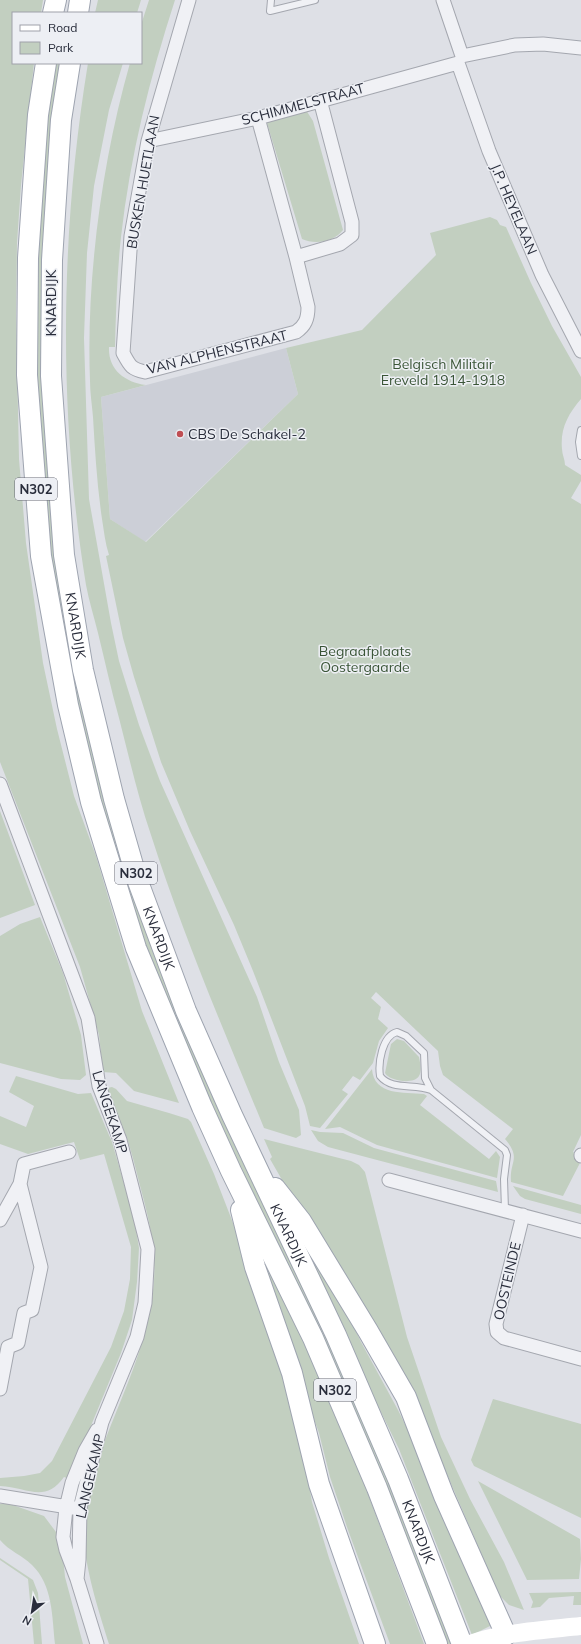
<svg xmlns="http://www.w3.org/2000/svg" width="581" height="1644" viewBox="0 0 581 1644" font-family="Mulish,sans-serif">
	<rect width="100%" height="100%" fill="#dee0e6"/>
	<!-- built -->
	<path fill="#cccfd7" d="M286,348L298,394L145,542L110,519L101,397Z"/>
	<!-- green -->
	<path fill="#c2cfc0" d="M0,0H43L41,13H13V63H34L21,185L17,243L16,316L19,459L26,543L43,663L57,729L74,796L96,856L142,1011L179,1103L134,1091L116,1073L103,1072L99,1035L80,967L0,762Z
		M98,0H141L137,13H95Z
		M149,0H175C150,77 130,156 121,237C117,274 116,310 115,347H109C108,369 124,382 146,385L101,397L110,519L146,542L298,394L286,348L362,330L436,255L430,233L490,217L497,220L500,225L506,227L531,283L552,326L581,377V399C568,414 560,429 562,449C562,454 565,460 565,465L581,475V481L571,498L581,504V1135L573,1152L581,1156V1161L563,1196L511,1182C509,1161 522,1159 505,1139L513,1129L443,1075L440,1066L438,1051L376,992L371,998L381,1007L378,1019L388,1028L379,1041L373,1063L360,1080L353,1076L342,1090L348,1094L320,1128L310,1126L305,1106L253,971L234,925L190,831L161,762L134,677L123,638L106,556L109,555C105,543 104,531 102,519C97,485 95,451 93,417C92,405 90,393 90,381C86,279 102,161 130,63H141V25Z
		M53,63H63L44,375L107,800L391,1484L454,1644H444L143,945L96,798L48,553L34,372V255L46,114Z
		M88,63H123L109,110L94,186L87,253L84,338L89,499L111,623L119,661L139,725L160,781L257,997L279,1062L299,1110L301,1135L296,1138L264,1128C224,1031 183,935 151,835C138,797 129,757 119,718C111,690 105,661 98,633C94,617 89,601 86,585C58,413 60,234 88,63Z
		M306,110L313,121L343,230C334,242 315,245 302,239L267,123L273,119Z
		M0,811L35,905L0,918Z
		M40,917L63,973L81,1035L86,1075L80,1080L61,1079L0,1063V936L20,924Z
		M397,1039L404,1041L419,1057C420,1062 422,1071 419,1076C414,1085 389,1081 385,1073L391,1044Z
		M372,1069C374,1096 404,1092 424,1094L427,1096L420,1105L489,1159L496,1151L500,1157L497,1178L377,1145L340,1127L325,1129Z
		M16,1076L78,1094L91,1093L112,1142L134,1218L139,1248L137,1282L132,1320L121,1353L69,1479L64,1477C45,1504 27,1487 0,1486V1478L24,1476L40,1473L52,1461L111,1347L124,1311L130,1279L131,1247L104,1154L80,1160L74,1142L28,1154L0,1144V1116L26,1127L34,1106L9,1092Z
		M112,1087L116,1089L127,1101L169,1113L188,1119L191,1122L214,1174L261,1295L292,1391L312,1502L329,1558L359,1644H109C98,1609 79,1551 84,1514C97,1433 149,1363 154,1280C156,1246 148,1215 139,1182C135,1166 131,1149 125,1133C119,1118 112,1103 107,1088Z
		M311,1130L320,1132L343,1133L374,1148L496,1181L498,1192L328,1147L318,1141Z
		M264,1139L351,1161L359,1165L365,1172L407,1337L441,1437L470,1499L504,1562L524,1610L509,1605L499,1595L433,1442L270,1159L272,1157Z
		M226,1176L287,1298L346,1435L424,1644H390L348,1530L330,1477L319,1433Z
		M513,1186L581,1205V1214L525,1199L520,1196Z
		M298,1225L343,1304L361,1342L398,1410L436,1487L492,1625L472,1635L399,1449L291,1228Z
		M493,1399L581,1424V1518L474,1466L471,1460Z
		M478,1481L580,1539L581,1559L579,1579L527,1580Z
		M0,1504H10L44,1516L56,1532L63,1557L65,1577L83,1644H55C52,1617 53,1585 32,1565C22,1555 9,1551 0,1540Z
		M0,1558L33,1580L38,1593L42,1644H34L28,1579L0,1560Z
		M581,1592V1605H573L574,1596L549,1598L540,1607L531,1608L533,1602L529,1593Z"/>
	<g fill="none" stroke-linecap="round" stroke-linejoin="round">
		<!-- lane casing -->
		<g stroke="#a4a7af" stroke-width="8">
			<path id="lane" d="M271,0L270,11L315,0
				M581,430L579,442L581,456
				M397,1032L406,1036L424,1053L425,1078L431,1090C414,1083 392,1091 380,1076C378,1063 382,1036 397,1032Z
				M431,1090L505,1150L507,1155L504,1179L505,1210"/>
		</g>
		<!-- street casing -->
		<g stroke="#a4a7af" stroke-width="15">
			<path id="street" d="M189,0L148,141L131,236L123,353C130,366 131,369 145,372L296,332C305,326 308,319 308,307L296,257L258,118
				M443,0L462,56
				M462,56L515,45L543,44L581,48
				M458,63L489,151L542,275L581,351
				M148,141L258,118L458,63
				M296,257L340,244L352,235V222L320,100
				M0,784L88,1018L99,1086L120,1140L148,1249L145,1303L137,1337L102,1422L80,1508L79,1560L77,1579
				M581,1156V1155
				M389,1180L581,1231
				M523,1215L496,1324L497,1332L504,1338L581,1359
				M0,1220L20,1184L24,1164L69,1152
				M0,1389L8,1347L18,1343L24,1313L32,1310L41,1267L20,1184
				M0,1496L74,1508
				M97,1644L77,1579L66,1550L63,1537L66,1508L72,1483L85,1451L97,1430"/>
		</g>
		<!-- primary casing -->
		<g stroke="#9ea4b0" stroke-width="22">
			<g id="primary">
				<path d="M53,13L56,0"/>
				<path d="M78,13L80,0"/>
				<path d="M46,63L38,115L28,258L27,375L41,556L68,705L91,802L136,948L202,1107L231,1171L313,1338L377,1488L437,1644"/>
				<path id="s1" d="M70,63L61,120L52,260L51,376L64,555L83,670L114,799L137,879L186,1011L232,1115L336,1335L398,1479L462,1644"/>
				<path d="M275,1188L301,1221L368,1331L406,1397L444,1496L506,1635"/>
				<path d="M241,1210L255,1267L292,1373L319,1484L375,1644"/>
			</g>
		</g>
		<!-- lane -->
		<use href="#lane" stroke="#f0f1f5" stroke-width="6"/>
		<!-- street -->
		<use href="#street" stroke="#f0f1f5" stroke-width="13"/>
		<!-- secondary -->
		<path stroke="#fff" stroke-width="18" d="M470,1644C505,1632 544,1630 581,1626"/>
		<!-- primary -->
		<use href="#primary" stroke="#fff" stroke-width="20"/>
	</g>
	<!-- markers -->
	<circle fill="#bf4e53" stroke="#edeff4" stroke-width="1.5" cx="180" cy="434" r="4"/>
	<g text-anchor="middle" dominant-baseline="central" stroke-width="3" stroke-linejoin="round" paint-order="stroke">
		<!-- shield labels -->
		<g fill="#edeff4" stroke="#646772" stroke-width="1">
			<rect x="15" y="478" width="42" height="22" rx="3"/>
			<rect x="115" y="862" width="42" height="22" rx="3"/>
			<rect x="314" y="1379" width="42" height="22" rx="3"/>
		</g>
		<g font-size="13" font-weight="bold" fill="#292d3b">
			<text x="36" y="489">N302</text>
			<text x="136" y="873">N302</text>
			<text x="335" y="1390">N302</text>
		</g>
		<!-- street labels -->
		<g font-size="14" fill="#292d3b" stroke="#edeff4">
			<text transform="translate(303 104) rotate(-15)">SCHIMMELSTRAAT</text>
			<text transform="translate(143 182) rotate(-80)">BUSKEN HUETLAAN</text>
			<text transform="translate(514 209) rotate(67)">J.P. HEYELAAN</text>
			<text transform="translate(51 303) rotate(-90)">KNARDIJK</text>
			<text transform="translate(217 352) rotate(-14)">VAN ALPHENSTRAAT</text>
			<text stroke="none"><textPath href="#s1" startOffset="565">KNARDIJK</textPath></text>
			<text stroke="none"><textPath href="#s1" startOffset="889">KNARDIJK</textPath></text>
			<text transform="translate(110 1112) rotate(72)">LANGEKAMP</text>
			<text stroke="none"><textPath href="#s1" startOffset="1213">KNARDIJK</textPath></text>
			<text transform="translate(507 1281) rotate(-77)">OOSTEINDE</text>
			<text transform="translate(90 1476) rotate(-77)">LANGEKAMP</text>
			<text stroke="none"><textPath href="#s1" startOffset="1537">KNARDIJK</textPath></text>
		</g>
		<!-- park labels -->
		<g font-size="14" fill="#3a5537" stroke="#edeff4">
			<text x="443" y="364">Belgisch Militair<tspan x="443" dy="16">Ereveld 1914-1918</tspan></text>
			<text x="365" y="651">Begraafplaats<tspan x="365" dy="16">Oostergaarde</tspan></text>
		</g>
		<!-- poi labels -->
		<g font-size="14" fill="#292d3b" stroke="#edeff4" text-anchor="start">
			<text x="188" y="434">CBS De Schakel-2</text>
		</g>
	</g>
	<!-- legend -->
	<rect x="12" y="12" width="130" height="52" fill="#edeff4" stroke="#9fa1aa"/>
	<rect x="20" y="25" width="20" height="6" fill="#ffffff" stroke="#9fa1aa"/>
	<text x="48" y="32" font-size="12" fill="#292d3b">Road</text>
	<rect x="20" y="42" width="20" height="12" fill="#c2cfc0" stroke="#9fa1aa"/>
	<text x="48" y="52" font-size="12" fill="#292d3b">Park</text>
	<!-- north arrow -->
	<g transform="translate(32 1612) rotate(210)" stroke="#edeff4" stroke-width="3" paint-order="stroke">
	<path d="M0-3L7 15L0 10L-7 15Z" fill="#292d3b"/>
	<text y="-6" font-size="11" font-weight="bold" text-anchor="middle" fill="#292d3b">N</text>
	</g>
</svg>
